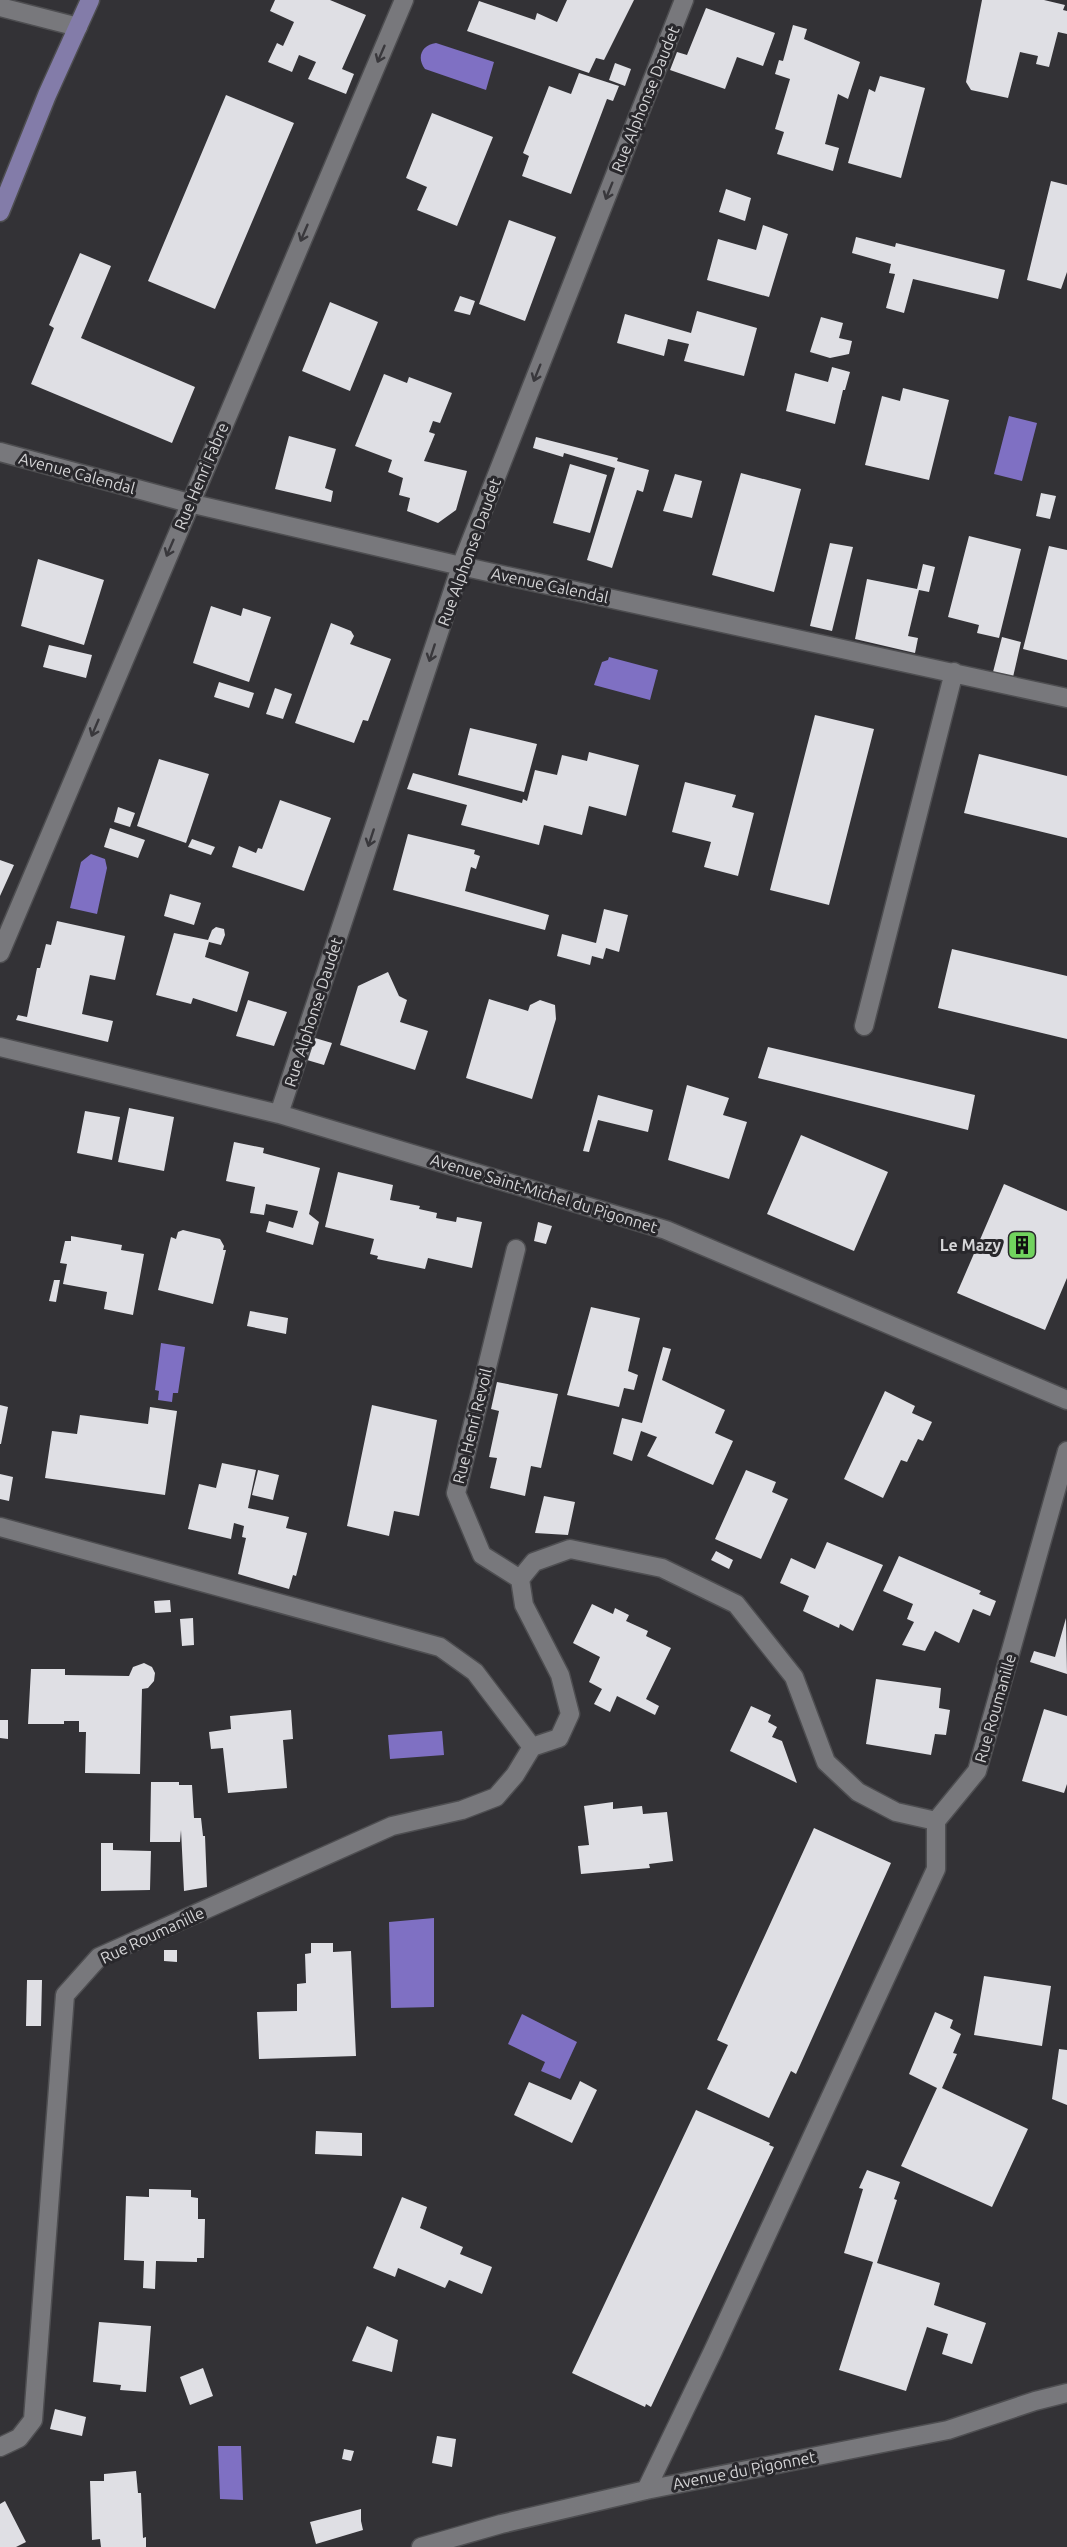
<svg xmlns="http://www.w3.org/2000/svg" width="1067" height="2547" viewBox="0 0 1067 2547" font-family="Ubuntu,sans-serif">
	<rect width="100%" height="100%" fill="#333236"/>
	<!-- water -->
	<path fill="#7f70c3" d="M436,43L494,62L486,90L425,69C416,57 422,45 436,43Z
		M1009,416L1037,423L1022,481L994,474Z
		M609,657L658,670L650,700L594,685L602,662L608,660Z
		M91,854L105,859L107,868L97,914L70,908L81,862Z
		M161,1343L185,1347L178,1393H173L172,1402L158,1400L159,1391L155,1390Z
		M442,1731L444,1755L390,1759L388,1735Z
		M434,1918V2007L391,2008L389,1922Z
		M522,2014L577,2042L560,2079L541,2071L545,2062L508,2044Z
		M218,2446H241L243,2500L220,2499Z"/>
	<!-- building -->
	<path fill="#dfdfe4" d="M275,0H330L366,15L342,69L354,74L346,94L308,79L316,62L299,55L292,72L268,62L277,43L283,46L294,22L270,11Z
		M567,0H634L604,60L596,58L589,73L467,31L479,1L535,20L537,13L557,22Z
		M982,0H1044L1065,5L1063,10L1067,11V34L1058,32L1049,67L1036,64L1038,56L1020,52L1008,98L971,90L966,82Z
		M706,8L775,33L763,66L737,57L725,89L670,70L677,52L687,55Z
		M793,25L807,29L804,39L860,62L848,99L838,94L825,144L839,148L833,171L777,154L784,132L775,129L790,79L775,74L779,60L783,61Z
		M615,63L631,69L625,86L609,80Z
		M579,73L619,86L613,101L607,99L571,194L522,176L529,156L523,153L549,86L571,94Z
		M880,76L925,88L901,178L848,163L869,89L875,92Z
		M226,95L294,123L215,309L148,281Z
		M432,113L493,137L457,226L417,210L427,187L406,178Z
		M1051,181L1067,185V272L1061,289L1027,280Z
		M726,189L751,198L745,221L719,212Z
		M509,220L556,237L525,321L479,304Z
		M763,225L788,234L769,297L707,280L718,239L756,250Z
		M856,237L895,247L896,243L1005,270L998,299L913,279L904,313L886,308L895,274L889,273L891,264L852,253Z
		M80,253L111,266L81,338L195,387L172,443L31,384L54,328L49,325Z
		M460,296L475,301L470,315L454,311Z
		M330,302L378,322L350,391L302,371Z
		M697,311L757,328L744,376L684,361L689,344L668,339L664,356L617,343L625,314L691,333Z
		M821,317L843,323L839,338L852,341L849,354L830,358L810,352Z
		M832,367L850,372L845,390H843L835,424L786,411L795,373L828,382Z
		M384,374L407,383L409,377L452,393L440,423L433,421L429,432L435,434L424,461L467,471L456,510L438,523L407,511L410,498L399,495L403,478L388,472L392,460L355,446Z
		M903,388L949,400L929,480L865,465L882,396L900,401Z
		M289,436L336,449L325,488L333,491L331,502L275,489Z
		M536,437L618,458L617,461L649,470L643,492L637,490L612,568L587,560L615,468L564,453L563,457L533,448Z
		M570,464L607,475L590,533L553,523Z
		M741,473L801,489L774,592L712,575Z
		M675,474L702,481L692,518L663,511Z
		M1041,493L1056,496L1050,519L1036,516Z
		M969,536L1021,549L999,638L977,633L979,625L948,617Z
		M830,543L853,547L832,631L810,626Z
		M1049,546L1067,550V660L1023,649Z
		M38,559L104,580L84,645L21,626Z
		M923,564L935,567L929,592L919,590L908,636L918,638L915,653L855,639L867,579L917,589Z
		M211,606L241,616L243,608L271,617L249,682L193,663Z
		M331,623L351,631L354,636L350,644L391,659L368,721L363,720L354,743L295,723Z
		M1002,637L1021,642L1013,677L993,672Z
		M49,645L92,655L86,678L43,667Z
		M219,682L254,693L249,708L214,697Z
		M275,688L292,694L283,719L266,714Z
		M815,715L874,729L829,905L770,890Z
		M470,728L537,744L524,792L458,775Z
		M589,752L639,765L626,816L589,806L582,835L544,825L539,845L461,825L467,805L407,789L413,773L522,803L523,799L527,801L535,770L557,775L562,755L587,761Z
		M979,754L1067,776V838L964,813Z
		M159,759L209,774L186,843L137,826Z
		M685,782L736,795L732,807L754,813L738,876L704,867L711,842L672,832Z
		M280,800L331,818L304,891L232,867L239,846L256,853L258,848L262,849Z
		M118,807L135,813L130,827L114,822Z
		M110,828L145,840L138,858L104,847Z
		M408,834L475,850L474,854L480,856L476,869L471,867L465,891L549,915L545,930L393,890Z
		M192,839L215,847L211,855L188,847Z
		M0,860L14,865L0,896Z
		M170,894L201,903L194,925L164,916Z
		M604,909L628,915L619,952L606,948L603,959L592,956L590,965L557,956L562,934L596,943Z
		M57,921L125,936L115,980L90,975L82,1014L113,1021L108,1042L16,1020L18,1015L27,1017L37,968H40L46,944L51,945Z
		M216,927L224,929L225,935L221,945L209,942L205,957L249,972L237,1012L193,998L191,1004L156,995L174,933L208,940L212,930Z
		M952,949L1067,976V1039L938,1008Z
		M388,972L399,996L407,1000L400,1022L428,1031L415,1070L340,1045L358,986Z
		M489,999L528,1011L530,1005L540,1000L555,1005L556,1019L532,1099L466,1078Z
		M248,1000L287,1012L274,1046L236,1036Z
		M315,1038L332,1043L324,1065L307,1060Z
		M768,1047L975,1095L968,1130L758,1078Z
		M687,1085L729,1098L723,1115L747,1122L729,1179L668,1160Z
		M598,1095L653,1110L648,1132L598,1120L589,1152L583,1151Z
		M129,1108L174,1117L164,1171L118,1162Z
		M85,1111L120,1117L112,1160L77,1153Z
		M801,1135L888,1172L854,1251L767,1214Z
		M234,1142L264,1148L263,1153L320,1168L309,1214L319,1222L313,1245L266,1232L269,1221L293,1228L298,1211L266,1204L264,1215L250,1213L255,1187L226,1181Z
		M338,1172L393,1185L390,1200L420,1206L419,1209L437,1213L436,1218L456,1222L457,1217L482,1222L472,1268L428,1258L425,1269L377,1259L378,1256L370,1254L374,1239L325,1227Z
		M1004,1184L1067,1211V1278L1045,1330L957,1293Z
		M538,1222L552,1226L546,1244L534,1241Z
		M183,1230L220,1239L224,1246L223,1250H226L213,1304L158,1290L171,1237L176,1239L178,1232Z
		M71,1236L122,1245L121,1250L144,1254L133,1315L104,1309L107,1292L63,1284L67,1264L60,1263L65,1241H71Z
		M54,1280H60L56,1302L49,1301Z
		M591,1307L640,1318L628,1371L638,1375L634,1390L624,1388L619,1407L567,1395Z
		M250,1311L288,1318L286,1334L247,1326Z
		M663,1347L671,1349L662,1380L725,1410L715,1433L733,1441L713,1485L647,1456L657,1437L641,1431L632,1461L613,1454L622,1418L642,1423Z
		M497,1382L558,1394L541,1468L531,1466L525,1496L490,1488L497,1458L489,1457L499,1411L491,1409Z
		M885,1391L915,1406L912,1413L932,1422L923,1441L918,1439L907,1462L901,1460L883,1498L844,1479Z
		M0,1405L8,1407L1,1444H0Z
		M372,1405L437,1420L419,1516L394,1511L389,1536L347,1526Z
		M150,1407L177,1411L165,1495L45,1478L52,1431L77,1434L80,1415L148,1424Z
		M222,1463L256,1470L248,1508L289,1517L286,1528L307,1533L296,1576L293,1575L289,1589L238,1574L246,1538L242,1537L244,1526L234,1523L231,1539L188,1529L199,1484L216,1488Z
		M258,1470L279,1475L273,1500L252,1495Z
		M746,1470L776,1482L772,1492L788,1499L761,1559L715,1539Z
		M0,1474L13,1477L9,1501L0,1499Z
		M544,1496L575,1502L568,1535L535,1533Z
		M827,1542L883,1565L853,1631L840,1624L839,1628L803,1611L809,1596L780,1583L791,1558L815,1569Z
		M716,1551L733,1560L729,1569L711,1560Z
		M899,1556L981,1591L979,1594L996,1601L990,1616L973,1609L959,1643L935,1631L925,1651L902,1645L914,1622L907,1619L913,1604L883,1591Z
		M170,1600L171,1612L155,1613L154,1601Z
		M592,1604L613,1614L615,1608L629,1615L626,1621L648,1631L646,1636L671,1648L646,1699L659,1706L655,1715L617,1696L610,1712L594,1704L602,1689L589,1682L600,1657L573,1643Z
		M193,1618L194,1645L182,1646L180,1619Z
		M1066,1618L1067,1674L1030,1662L1034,1651L1055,1657Z
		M144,1663L152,1667L155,1673L154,1681L148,1688L142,1689L140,1774L85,1773L86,1732H79V1721H64V1724H28L31,1669H65V1675L129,1676L133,1667Z
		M876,1679L941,1688L939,1708L950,1710L946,1735L935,1734L931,1755L866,1744Z
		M751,1706L771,1715L768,1722L777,1727L772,1737L782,1741L797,1783L730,1751Z
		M1044,1709L1067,1716V1784L1064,1793L1022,1781Z
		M291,1710L293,1739L283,1740L287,1788L228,1793L223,1748L211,1749L209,1732L231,1729L230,1716Z
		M0,1720H8V1739L0,1738Z
		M151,1782H179V1785H192L194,1818H201L203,1836H205L207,1887L184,1891L181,1830L180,1842H150Z
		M613,1802V1809L642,1806L643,1814L667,1812L673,1861L649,1864L650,1868L581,1874L578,1846L589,1845L584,1806Z
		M814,1828L891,1863L796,2074L791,2071L769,2118L707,2089L728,2045L717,2040Z
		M101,1843H113V1850L151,1851L150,1890L101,1891Z
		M311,1943H333V1952L351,1951L356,2056L259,2059L257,2012L297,2011V1984L306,1983L305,1954L311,1953Z
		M164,1950H177V1962L164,1961Z
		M984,1976L1051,1986L1042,2046L974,2035Z
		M27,1980H42L41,2026H26Z
		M935,2012L953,2020L950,2028L961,2034L953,2053L957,2054L942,2088L1028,2129L992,2207L901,2166L937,2088L909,2074Z
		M1059,2049L1067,2050V2105L1052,2099Z
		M580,2081L597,2090L572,2143L514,2115L529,2082L571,2100Z
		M696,2110L770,2143L769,2145L774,2147L651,2407L646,2404L645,2407L572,2373Z
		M316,2131L362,2133V2156L315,2154Z
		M867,2170L900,2182L894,2199L897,2200L877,2263L940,2283L934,2305L986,2323L972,2364L942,2354L948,2334L927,2327L906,2391L839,2370L873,2262L844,2253L863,2189L859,2188Z
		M149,2189L191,2190V2197L198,2198V2219H205L204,2258H197V2262L156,2261L155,2289L143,2288L144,2261L124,2260L126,2196L149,2197Z
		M402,2197L427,2207L420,2228L463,2247L460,2254L492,2267L482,2294L449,2280L445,2288L398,2268L395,2277L373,2268Z
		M99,2322L151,2326L146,2392L120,2390L121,2385L93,2382Z
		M367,2326L398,2340L392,2372L352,2361Z
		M203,2368L213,2396L190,2405L180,2377Z
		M55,2409L86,2417L82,2436L50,2429Z
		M437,2436L456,2439L452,2467L432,2463Z
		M344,2449L354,2451L351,2461L342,2459Z
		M136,2471L138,2493H141L143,2538L146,2537V2547H101L100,2539L92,2540L90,2481H104V2474Z
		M5,2501L26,2542L16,2547H0V2504Z
		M361,2509V2521L363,2530L316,2544L310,2522Z"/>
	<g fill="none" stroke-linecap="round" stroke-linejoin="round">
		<!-- minor casing -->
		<g stroke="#4e4e51" stroke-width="21">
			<path id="minor" d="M0,7L78,27
				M0,452L189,503L461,566L1067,698
				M0,953L404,0
				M864,1026L954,672
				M0,1047L279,1114L666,1230L1067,1400
				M279,1114L461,566L684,0
				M516,1249L456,1493L482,1555L520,1579
				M0,1527L440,1647L475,1672L532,1747L559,1738L570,1714L560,1675L524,1605L520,1579L534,1562L570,1549L662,1568L736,1604L794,1677L826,1762L858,1792L896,1812L936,1821L977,1771L1067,1451
				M0,2447L19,2438L33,2420L65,1995L99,1957L392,1826L462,1810L496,1797L515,1775L532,1747
				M646,2490L713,2351L936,1869V1821
				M421,2547L501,2524L646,2490L948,2430L1035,2401L1067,2393"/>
		</g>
		<!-- major casing -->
		<g stroke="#4e4e51" stroke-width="21">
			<path id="major" d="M0,212L47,95L90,0"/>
		</g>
		<!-- minor -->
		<use href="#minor" stroke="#78787c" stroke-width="18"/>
		<!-- major -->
		<use href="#major" stroke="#837ca9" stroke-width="18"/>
	</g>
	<!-- one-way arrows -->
	<defs><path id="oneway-shaft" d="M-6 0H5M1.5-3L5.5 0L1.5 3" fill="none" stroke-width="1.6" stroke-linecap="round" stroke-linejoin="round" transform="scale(1.5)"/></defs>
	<g stroke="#39383c">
		<use href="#oneway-shaft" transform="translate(381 54) rotate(113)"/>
		<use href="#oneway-shaft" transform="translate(609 191) rotate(112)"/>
		<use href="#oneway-shaft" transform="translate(304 233) rotate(113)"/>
		<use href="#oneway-shaft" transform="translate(537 373) rotate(112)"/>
		<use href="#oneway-shaft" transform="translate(170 548) rotate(113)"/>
		<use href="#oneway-shaft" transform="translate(432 653) rotate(108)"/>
		<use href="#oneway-shaft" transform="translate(95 728) rotate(113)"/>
		<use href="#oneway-shaft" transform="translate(371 838) rotate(108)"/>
	</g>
	<!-- icons -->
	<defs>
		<g id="building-square" transform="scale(1.5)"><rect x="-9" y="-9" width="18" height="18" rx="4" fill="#71d35e" stroke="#29282c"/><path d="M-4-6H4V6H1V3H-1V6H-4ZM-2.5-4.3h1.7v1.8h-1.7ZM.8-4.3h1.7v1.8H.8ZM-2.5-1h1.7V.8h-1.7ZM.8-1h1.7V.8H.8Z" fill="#111"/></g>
	</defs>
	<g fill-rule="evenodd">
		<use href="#building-square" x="1022" y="1245"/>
	</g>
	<g text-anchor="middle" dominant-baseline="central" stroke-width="6" stroke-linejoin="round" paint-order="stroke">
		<!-- street labels -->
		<g font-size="16" fill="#d5d5d7" stroke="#29282c">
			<text transform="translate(645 99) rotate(-68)">Rue Alphonse Daudet</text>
			<text transform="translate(77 473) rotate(15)">Avenue Calendal</text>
			<text transform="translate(201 476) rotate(-67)">Rue Henri Fabre</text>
			<text transform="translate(469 552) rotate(-70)">Rue Alphonse Daudet</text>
			<text transform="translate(550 585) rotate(12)">Avenue Calendal</text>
			<text transform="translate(313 1012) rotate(-72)">Rue Alphonse Daudet</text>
			<text transform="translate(544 1193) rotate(17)">Avenue Saint-Michel du Pigonnet</text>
			<text transform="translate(472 1426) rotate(-76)">Rue Henri Revoil</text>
			<text transform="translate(995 1708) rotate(-74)">Rue Roumanille</text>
			<text transform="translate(152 1935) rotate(-25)">Rue Roumanille</text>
			<text transform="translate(744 2470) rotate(-11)">Avenue du Pigonnet</text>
		</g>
		<!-- poi labels -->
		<g font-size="16" font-weight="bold" fill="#d5d5d7" stroke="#29282c" text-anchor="end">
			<text x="1001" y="1245">Le Mazy</text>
		</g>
	</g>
</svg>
